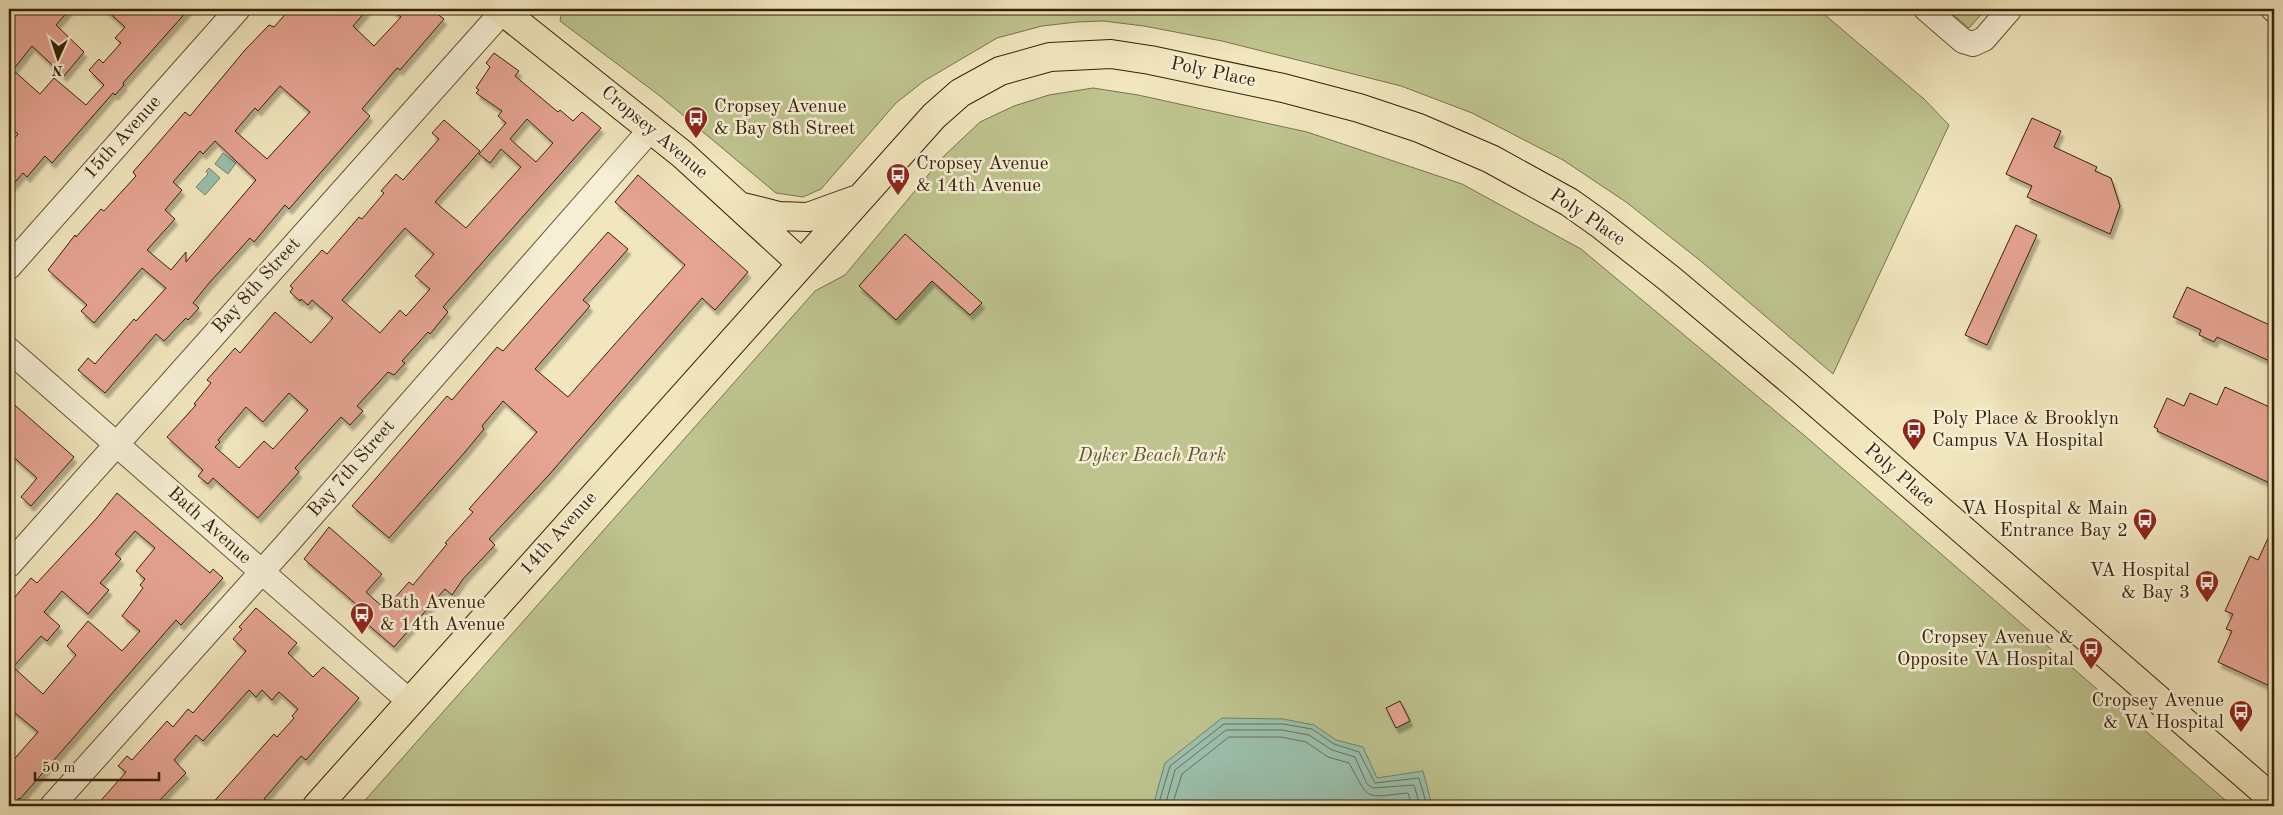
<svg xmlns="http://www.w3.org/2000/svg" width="2283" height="815" viewBox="0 0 2283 815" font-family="'Old Standard TT',serif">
	<defs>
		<filter id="shadow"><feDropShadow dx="3" dy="5.5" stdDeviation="1" flood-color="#0004"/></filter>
	</defs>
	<rect width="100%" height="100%" fill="#f1e6be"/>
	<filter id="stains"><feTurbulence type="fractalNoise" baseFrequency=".004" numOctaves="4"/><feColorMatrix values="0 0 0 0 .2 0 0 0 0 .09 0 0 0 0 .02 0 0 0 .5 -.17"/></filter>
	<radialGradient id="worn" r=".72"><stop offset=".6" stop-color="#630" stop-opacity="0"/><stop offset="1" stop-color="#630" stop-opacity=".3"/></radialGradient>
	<!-- green -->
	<path fill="#bec48f" stroke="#7a724c" d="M562,9H1818L1924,99L1949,125L1833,374L1702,262L1626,202L1563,160L1472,113L1401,86L1222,41L1144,26L1103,21L1077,22L1042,26L997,38L924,81L896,103L821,189L803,197L776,193L660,96L560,21Z
		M1946,9H1986L1969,28Z
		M1093,88L1138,95L1307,132L1462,184L1581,249L1805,436L2232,806H360L815,291L845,275L944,156L980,122L1014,106L1049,95Z"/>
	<!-- water -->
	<path fill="#9bc0ad" stroke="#73806b" d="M223,153L236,163L228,174L215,164Z
		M209,168L220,178L205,195L196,187L208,174L206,171Z
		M1222,718L1283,719L1314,725L1336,740L1363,747L1377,778L1423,771L1432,806H1153L1165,763Z"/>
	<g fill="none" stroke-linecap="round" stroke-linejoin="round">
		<!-- shore -->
		<path stroke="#68705b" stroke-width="1" d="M1158,806L1170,766L1224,724H1283L1312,729L1334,744L1359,752L1375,783L1419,778L1427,806
			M1165,806L1175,770L1226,730H1282L1309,735L1332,750L1355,757L1367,784L1373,788L1414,785L1420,806
			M1172,806L1182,774L1229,737H1281L1306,742L1328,757L1349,763C1371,803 1363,797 1408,793L1412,806"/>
	</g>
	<!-- building -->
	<path fill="#e6a493" stroke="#362109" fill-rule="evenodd" filter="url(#shadow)" d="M9,9H70L56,25L84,52L64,76L32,46L13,70L40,94L54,78L86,105L104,85L89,70L99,59L103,63L121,43L115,38L125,27L105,9H189L123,83L124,85L115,95L113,93L52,163L45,156L27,177L23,173L9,189V145L18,134L9,125Z
		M290,9H368L353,26L374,46L401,17L391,9H431L444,19L400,70L397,68L362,109L370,116L309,186L289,209L285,205L254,242L250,238L209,283L193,303L199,308L188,320L186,318L164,341L156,334L105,393L78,370L88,358L95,364L134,319L136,321L166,288L142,268L94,323L81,311L87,305L48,270L75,235L76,237L101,209L104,211L136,176L133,172L185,112L190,116L245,50L269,25L274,27ZM280,86L310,112L267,159L235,131L255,108L258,111ZM215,141L256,180L186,262V252L171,270L147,250L175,219L165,210L182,190L173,182L200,151L203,154Z
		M494,53L519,71L515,76L558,112L560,110L573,121L582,112L601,128L443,307L448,312L430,334L428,332L402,361L405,363L394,375L388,372L357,406L363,411L350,425L341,417L295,468L299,472L258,518L213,478L208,484L198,476L203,470L167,437L196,405L194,404L211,383L207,380L235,348L240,353L275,312L311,343L333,318L312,300L308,305L301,299L300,301L290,292L293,288L290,286L322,250L327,254L359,217L362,219L384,193L381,191L396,174L403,180L439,139L432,133L444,120L480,151L435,202L466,228L521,167L501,149L490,163L479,154L506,123L498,116L502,111L476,93L479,90L476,88L490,67L486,63ZM527,119L553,143L536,162L510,139ZM405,228L434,254L415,276L430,289L406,316L400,310L380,333L342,300ZM289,393L308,410L273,449L264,441L239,468L215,447L220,442L218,440L246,407L263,422Z
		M2032,118L2061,131L2054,147L2097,167L2095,171L2111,178L2120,206L2110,234L2027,197L2032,186L2006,174Z
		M638,175L748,272L715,310L702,298L548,476L489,539L495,545L463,579L452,595L445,589L394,647L352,611L357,605L304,559L329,527L382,574L366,592L385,609L409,582L413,585L447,544L445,543L473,512L469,509L537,432L503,401L482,426L484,429L465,452L389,538L352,506L447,396L452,400L497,347L503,351L608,232L628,249L583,300L590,306L535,369L568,397L685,265L615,202Z
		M2016,225L2037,235L1987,345L1965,335Z
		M905,234L982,303L970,315L932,281L896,320L859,286Z
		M2187,287L2274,327V363L2217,337L2214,342L2199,335L2201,330L2173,317Z
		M2225,387L2274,409V485L2157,431L2158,429L2154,427L2167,398L2184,406L2190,393L2217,405Z
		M9,400L74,457L31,506L21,497L37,478L9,453V448L13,443L9,439Z
		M117,493L210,573L213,569L223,578L181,625L176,620L20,799L19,798L12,806H9V765L38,732L9,708V604L31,578L37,583L97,518ZM135,531L155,548L136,571L145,579L140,585L143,588L122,616L140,631L122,651L88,621L67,646L76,655L43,694L13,667L41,636L47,641L60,626L44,612L62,591L88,614L109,590L100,583L121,559L115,554Z
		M2274,525V688L2218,662L2232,631L2226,629L2233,614L2225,611L2250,556L2258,560Z
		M256,608L297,643L288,653L313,677L323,667L359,698L306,760L301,756L264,799L273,806H210L274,734L277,737L294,718L292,716L298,709L279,692L272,700L262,690L256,697L249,690L203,741L196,735L174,760L186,773L154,806H96L126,772L118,766L127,756L132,760L167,721L173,727L188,709L193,713L246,651L233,639L242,629L239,627Z
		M1400,701L1410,721L1396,728L1386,708Z"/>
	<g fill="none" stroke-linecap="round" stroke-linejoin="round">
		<!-- minor casing -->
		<g stroke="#655236" stroke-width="26">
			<path id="minor" d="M1926,9L1963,41L1973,44L1984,39L2010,9
				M2273,9L2274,10
				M9,267L238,9
				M9,350L409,701
				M9,565L503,11
				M52,806L285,546L651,129"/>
		</g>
		<!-- major casing -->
		<g stroke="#362109" stroke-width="30">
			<path id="major" d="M500,9L682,154L801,263
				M743,207L779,216L808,217L855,200
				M317,806L934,116L960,93L1000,71L1050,57L1111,54L1150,60L1283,88L1359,108L1419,128L1491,159L1569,202L1600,224L1670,279L1796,385L2274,800"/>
		</g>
		<!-- minor -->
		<use href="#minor" stroke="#f6efd5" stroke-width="24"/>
		<!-- major -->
		<use href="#major" stroke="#f1e6be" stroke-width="28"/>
	</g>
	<!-- icons -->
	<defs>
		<g id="bus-pin" transform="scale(1.25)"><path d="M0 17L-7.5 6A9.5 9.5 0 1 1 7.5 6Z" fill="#8f2418" stroke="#f6efd5"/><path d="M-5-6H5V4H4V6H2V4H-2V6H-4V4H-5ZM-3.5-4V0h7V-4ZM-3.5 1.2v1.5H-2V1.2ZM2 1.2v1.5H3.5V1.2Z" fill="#fff"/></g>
	</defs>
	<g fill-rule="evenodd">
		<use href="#bus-pin" x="696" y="118"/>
		<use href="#bus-pin" x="898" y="175"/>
		<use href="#bus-pin" x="1914" y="430"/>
		<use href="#bus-pin" x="2145" y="520"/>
		<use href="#bus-pin" x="2207" y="582"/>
		<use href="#bus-pin" x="362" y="614"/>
		<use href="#bus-pin" x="2091" y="649"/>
		<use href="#bus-pin" x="2241" y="712"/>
	</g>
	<g text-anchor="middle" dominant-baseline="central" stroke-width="5" stroke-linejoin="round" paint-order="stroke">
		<!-- street labels -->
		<g font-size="19" fill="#362109" stroke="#f6efd5">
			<text transform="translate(1213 73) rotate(12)">Poly Place</text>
			<text transform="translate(654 133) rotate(40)">Cropsey Avenue</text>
			<text transform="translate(123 138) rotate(-48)">15th Avenue</text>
			<text transform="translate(1587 218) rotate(34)">Poly Place</text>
			<text transform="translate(257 286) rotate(-48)">Bay 8th Street</text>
			<text transform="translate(352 469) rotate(-49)">Bay 7th Street</text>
			<text transform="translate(1899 476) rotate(41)">Poly Place</text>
			<text transform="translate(209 526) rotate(42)">Bath Avenue</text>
			<text transform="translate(559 534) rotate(-48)">14th Avenue</text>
		</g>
		<!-- poi labels -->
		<g font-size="19" fill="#362109" stroke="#f6efd5" text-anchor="start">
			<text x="714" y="107">Cropsey Avenue<tspan x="714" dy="22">&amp; Bay 8th Street</tspan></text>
			<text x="916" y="164">Cropsey Avenue<tspan x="916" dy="22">&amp; 14th Avenue</tspan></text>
			<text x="1932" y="419">Poly Place &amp; Brooklyn<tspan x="1932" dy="22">Campus VA Hospital</tspan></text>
			<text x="2128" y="509" text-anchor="end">VA Hospital &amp; Main<tspan x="2128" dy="22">Entrance Bay 2</tspan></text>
			<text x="2190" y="571" text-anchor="end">VA Hospital<tspan x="2190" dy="22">&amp; Bay 3</tspan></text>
			<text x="380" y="603">Bath Avenue<tspan x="380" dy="22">&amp; 14th Avenue</tspan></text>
			<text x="2074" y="638" text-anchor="end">Cropsey Avenue &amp;<tspan x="2074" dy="22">Opposite VA Hospital</tspan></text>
			<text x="2224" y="701" text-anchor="end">Cropsey Avenue<tspan x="2224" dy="22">&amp; VA Hospital</tspan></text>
		</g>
		<!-- park labels -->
		<g font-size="19" font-style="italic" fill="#5f5231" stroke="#f6efd5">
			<text x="1152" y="456">Dyker Beach Park</text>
		</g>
	</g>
	<!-- margin -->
	<rect width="2283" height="815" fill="none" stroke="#f1e6be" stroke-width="30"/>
	<rect x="10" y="10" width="2263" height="795" fill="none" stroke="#362109" stroke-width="2.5"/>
	<rect x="15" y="15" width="2253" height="785" fill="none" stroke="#362109"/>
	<!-- north arrow -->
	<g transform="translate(58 58) rotate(183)" stroke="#f6efd5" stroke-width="4" paint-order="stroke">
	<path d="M0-4L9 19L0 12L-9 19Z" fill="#362109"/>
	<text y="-8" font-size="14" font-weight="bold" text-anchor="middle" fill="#362109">N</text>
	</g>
	<!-- scale -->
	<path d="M35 772v8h124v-8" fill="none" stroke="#362109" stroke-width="2.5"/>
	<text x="42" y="772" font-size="15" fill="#362109" stroke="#f6efd5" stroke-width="4" paint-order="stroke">50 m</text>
	<rect width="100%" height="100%" filter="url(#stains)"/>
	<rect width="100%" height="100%" fill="url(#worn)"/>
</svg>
